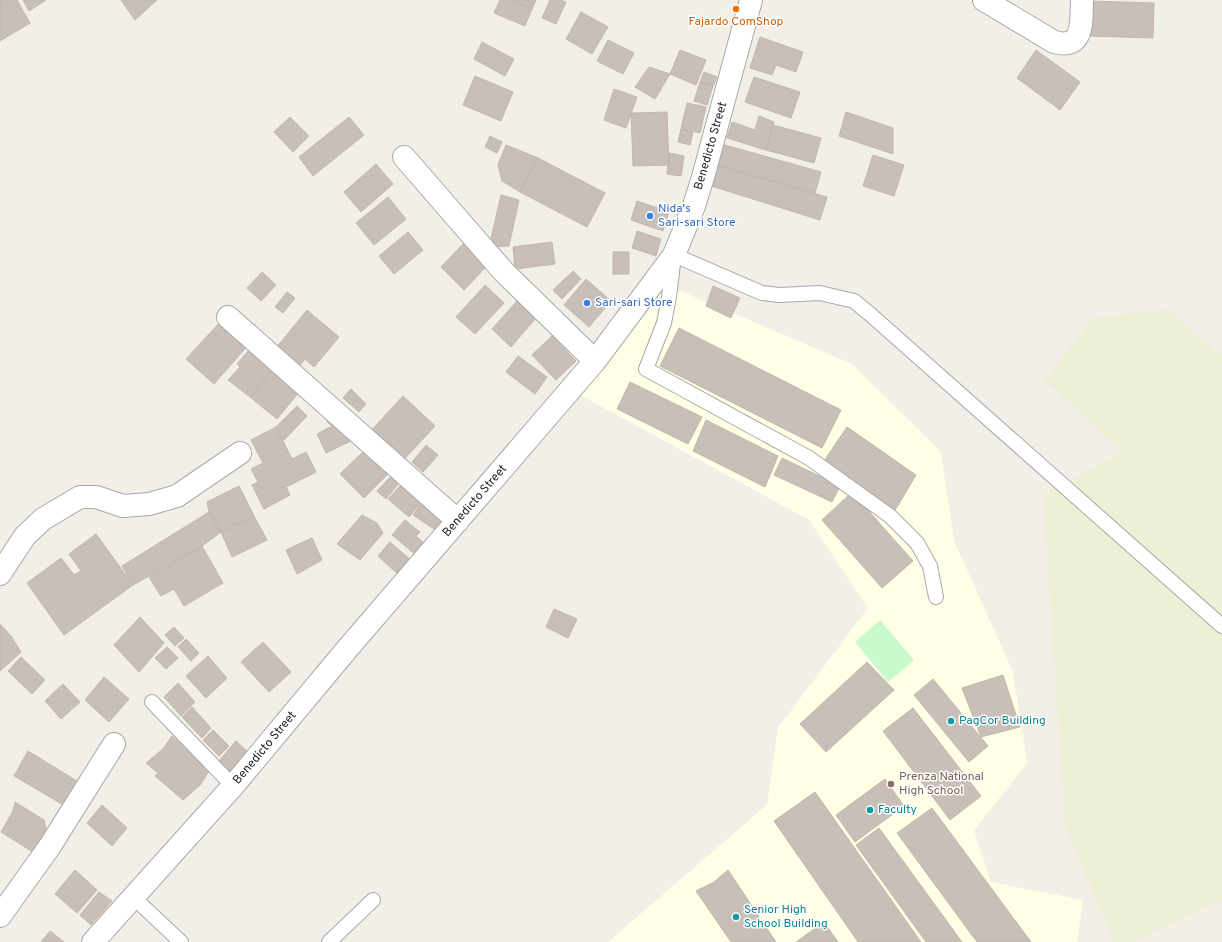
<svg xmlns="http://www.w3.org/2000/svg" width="1222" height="942" viewBox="0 0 1222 942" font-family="Overpass,sans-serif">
	<rect width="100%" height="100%" fill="#f2efe9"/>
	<!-- education -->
	<path fill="#ffffe5" d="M659,282L852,364L941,452L954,541L1013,672L1027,763L974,830L991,882L1083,900L1077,942H608L767,805L778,728L868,608L809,520L577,393Z"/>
	<!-- farmland -->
	<path fill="#eef0d5" d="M1168,309L1216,353H1222V901L1134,942H1114L1065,825L1043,494L1123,452L1044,380L1095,317Z"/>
	<!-- park -->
	<path fill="#c8facc" d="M880,620L914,660L888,682L855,642Z"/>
	<!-- building -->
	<path fill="#c7bfb8" stroke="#c4b6ab" d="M0,0H17L30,23L0,41Z
		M23,0H46L29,11Z
		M121,0H157L135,20Z
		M500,0H513L532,9L525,26L494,13Z
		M513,0H536L532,9Z
		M550,0H560L566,2L556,24L542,18Z
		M1091,1L1154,3L1153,38L1089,36Z
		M581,12L608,27L592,54L566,39Z
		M760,37L803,52L796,72L776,65L772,75L750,68Z
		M608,40L634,53L623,74L597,61Z
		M482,42L514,59L505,76L474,59Z
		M680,50L706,60L696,85L670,74Z
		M1036,50L1080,82L1060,110L1017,78Z
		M649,67L670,74L655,99L635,87Z
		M704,72L717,77L713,86L700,82Z
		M475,76L513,92L501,121L463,105Z
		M754,77L800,92L791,118L745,102Z
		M700,82L713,86L707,105L694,101Z
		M614,89L637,97L626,128L604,120Z
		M687,103L706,107L700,133L681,129Z
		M667,112L669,165L633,166L631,113Z
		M846,112L893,128V154L839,136Z
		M759,116L774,122L766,150L727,138L732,122L755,130Z
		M290,117L309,136L293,152L274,132Z
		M349,117L364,135L313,176L299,157Z
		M773,125L821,138L814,163L766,150Z
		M681,129L693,132L690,145L678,142Z
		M490,136L502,142L497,153L485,147Z
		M718,143L821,172L815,193L712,164Z
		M506,145L538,158L520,192L502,181L498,165Z
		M669,153L684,156L681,176L667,174Z
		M873,155L904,165L894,196L863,186Z
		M538,158L605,193L587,227L520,192Z
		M376,164L393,184L361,212L344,192Z
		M712,164L827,197L820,220L708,185Z
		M501,195L519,200L509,246L489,247Z
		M388,197L406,219L374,245L356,223Z
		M637,201L669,212L663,231L631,220Z
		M637,231L661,239L656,256L632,248Z
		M408,232L423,250L394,274L379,256Z
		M552,242L555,264L515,269L513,247Z
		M463,244L486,267L464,290L441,267Z
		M613,252H629V274H613Z
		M573,271L581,279L562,299L553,290Z
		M262,272L276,285L261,301L247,288Z
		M586,279L611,301L589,327L564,305Z
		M485,285L504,303L475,334L456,317Z
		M713,286L740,298L731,318L706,306Z
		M287,292L295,298L283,313L275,307Z
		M517,301L536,318L511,347L492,329Z
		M307,310L339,337L314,367L305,359L299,367L276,348Z
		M223,319L250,343L214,384L186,359Z
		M679,328L841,410L822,448L660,366Z
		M552,336L576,361L556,380L532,355Z
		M250,349L273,369L250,397L228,380L240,367L237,364Z
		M518,356L547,377L535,394L506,372Z
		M273,369L300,391L277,419L250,397Z
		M630,382L702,417L688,444L617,409Z
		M351,389L366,404L359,412L343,398Z
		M403,396L435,426L399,465L367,435Z
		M297,406L307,416L283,441L276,427Z
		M331,415L343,424L351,441L326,453L317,434L332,426L327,422Z
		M706,420L778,456L765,487L693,451Z
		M276,427L292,459L306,452L316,472L286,487L290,495L264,509L252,485L258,482L251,469L263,463L251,440Z
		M847,427L916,475L894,512L822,464Z
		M426,445L438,455L423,472L412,462Z
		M365,450L388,474L364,498L340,474Z
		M782,458L840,486L832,502L774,475Z
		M391,476L399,483L386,499L377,491Z
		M401,485L421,502L409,517L388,499Z
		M239,486L254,516L221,532L209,512L207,502Z
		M852,492L913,561L882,588L822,520Z
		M422,502L441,517L440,533L413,515Z
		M209,512L221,532L202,546L133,585L122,566Z
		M362,515L377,523L383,533L360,560L337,544Z
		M254,516L267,540L232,557L221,532Z
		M405,520L420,532L416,536L425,544L416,555L392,535Z
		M96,534L133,585L64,635L27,583L61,558L74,575L81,571L69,554Z
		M312,538L322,560L297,574L286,550Z
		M390,542L413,562L400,576L378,556Z
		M202,546L223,583L184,606L174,589L161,596L149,577Z
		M554,609L577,619L568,638L546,627Z
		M140,617L164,643L139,672L114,645Z
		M0,624L11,636L21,652L0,671Z
		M174,627L184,638L175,646L165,635Z
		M186,639L199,653L191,661L178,647Z
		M263,642L291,672L269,692L241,662Z
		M167,647L178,658L166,669L155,658Z
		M208,656L227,678L206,698L186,676Z
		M21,657L45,680L32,694L8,671Z
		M867,662L894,690L826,752L800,724Z
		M1003,675L1020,727L981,737L962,688Z
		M104,677L129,699L109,722L85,700Z
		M933,679L988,746L969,762L914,695Z
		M178,683L195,702L181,716L164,697Z
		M63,684L80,702L61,719L45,701Z
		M192,707L211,728L202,738L182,717Z
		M913,708L981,796L950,820L883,731Z
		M213,730L229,746L219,756L203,740Z
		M172,736L180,743L187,746L209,771L200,785L183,800L155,776L158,773L146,763L163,749Z
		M236,741L250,754L231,776L218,762Z
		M28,751L77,781L67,807L14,776Z
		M885,779L904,806L855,842L836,815Z
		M815,792L921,942H858L774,821Z
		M15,802L44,820L46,829L33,852L1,832L13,811Z
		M102,805L127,828L112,846L87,823Z
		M932,808L1031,942H977L897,833Z
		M879,828L962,942H926L856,845Z
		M75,870L97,890L77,913L55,894Z
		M728,870L776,942H731L696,891L714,882Z
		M99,892L112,901L91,925L80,915Z
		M824,922L838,942H796Z
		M50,931L64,942H41Z"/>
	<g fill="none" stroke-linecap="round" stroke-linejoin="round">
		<!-- service casing -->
		<g stroke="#a9a9a9" stroke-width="16">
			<path id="service" d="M936,597L930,566L917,543L890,516L809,458L646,369L664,323L669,297L674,255L762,293L779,295L820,293L854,301L871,315L1222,626
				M152,702L233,786
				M133,897L181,942
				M329,942L373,900"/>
		</g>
		<!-- minor casing -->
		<g stroke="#a9a9a9" stroke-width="24">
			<path id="minor" d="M984,0L1054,42C1085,50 1081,21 1082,0
				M404,157L503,271L595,361
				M228,317L458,521
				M0,574L25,536L43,519L80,497H96L123,506L149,504L177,496L240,453
				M0,916L50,846L114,744
				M93,942L233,786L348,648L595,361L674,255L694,206L703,177L751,0"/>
		</g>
		<!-- service -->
		<use href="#service" stroke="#fff" stroke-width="14"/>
		<!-- minor -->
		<use href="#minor" stroke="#fff" stroke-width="22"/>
	</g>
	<!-- markers -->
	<circle fill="#e8710a" stroke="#fff" stroke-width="1.5" cx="736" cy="9" r="4"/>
	<g fill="#3f7fe0" stroke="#fff" stroke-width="1.5">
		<circle cx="650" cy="216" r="4"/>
		<circle cx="587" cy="303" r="4"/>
	</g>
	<g fill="#0f9aa8" stroke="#fff" stroke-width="1.5">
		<circle cx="951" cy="721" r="4"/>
		<circle cx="870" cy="810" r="4"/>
		<circle cx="736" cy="917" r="4"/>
	</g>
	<circle fill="#8d6e63" stroke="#fff" stroke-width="1.5" cx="891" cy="784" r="4"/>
	<g text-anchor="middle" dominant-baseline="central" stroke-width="3" stroke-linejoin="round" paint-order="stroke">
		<!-- food labels -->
		<g font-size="12" fill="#c56008" stroke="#fff">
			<text x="736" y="22">Fajardo ComShop</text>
		</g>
		<!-- street labels -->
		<g font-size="12" fill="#222" stroke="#fff">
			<text transform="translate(711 146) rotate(-74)">Benedicto Street</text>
			<text transform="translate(475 501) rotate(-49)">Benedicto Street</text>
			<text transform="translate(265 748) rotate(-50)">Benedicto Street</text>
		</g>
		<!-- shop labels -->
		<g font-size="12" fill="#366cbe" stroke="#fff" text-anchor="start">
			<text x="658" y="209">Nida's<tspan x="658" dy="14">Sari-sari Store</tspan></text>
			<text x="595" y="303">Sari-sari Store</text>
		</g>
		<!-- culture labels -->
		<g font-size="12" fill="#0d838f" stroke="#fff" text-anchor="start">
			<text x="959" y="721">PagCor Building</text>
			<text x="878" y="810">Faculty</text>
			<text x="744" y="910">Senior High<tspan x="744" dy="14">School Building</tspan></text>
		</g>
		<!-- education labels -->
		<g font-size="12" fill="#785e54" stroke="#fff" text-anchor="start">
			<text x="899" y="777">Prenza National<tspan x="899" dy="14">High School</tspan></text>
		</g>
	</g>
</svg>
